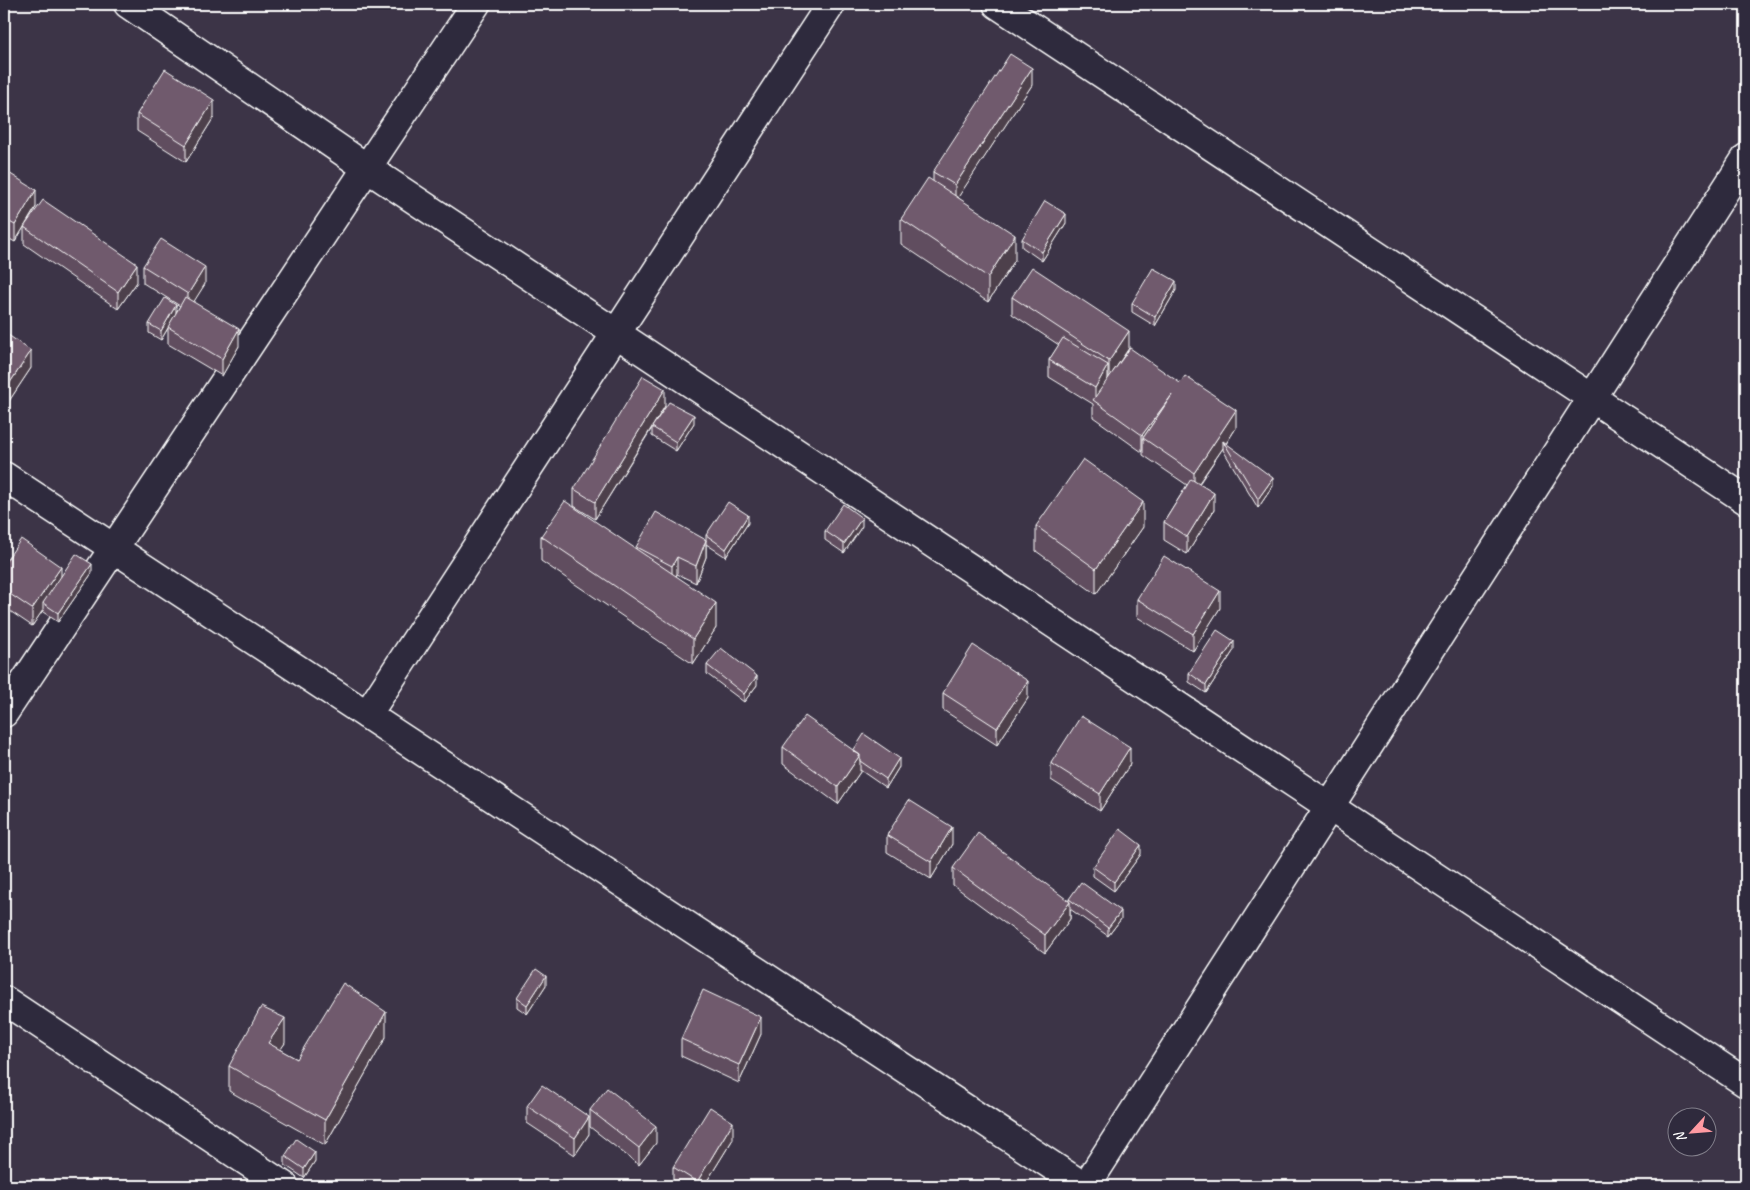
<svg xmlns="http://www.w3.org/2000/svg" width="1750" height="1190" viewBox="0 0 1750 1190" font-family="Caveat,sans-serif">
	<rect width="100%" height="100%" fill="#3c3447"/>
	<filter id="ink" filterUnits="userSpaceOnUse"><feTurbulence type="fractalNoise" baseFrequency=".02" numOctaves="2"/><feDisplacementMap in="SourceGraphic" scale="10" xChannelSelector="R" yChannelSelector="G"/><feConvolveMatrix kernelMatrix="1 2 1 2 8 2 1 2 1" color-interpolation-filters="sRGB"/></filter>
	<g filter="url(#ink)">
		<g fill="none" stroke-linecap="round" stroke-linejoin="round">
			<!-- street casing -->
			<g stroke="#fff" stroke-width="31">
				<path id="street" d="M997,4L1746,500
					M4,476L1083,1186
					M4,713L476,4
					M367,715L831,4
					M4,1000L284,1186
					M1086,1186L1746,158"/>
			</g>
			<!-- secondary casing -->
			<g stroke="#fff" stroke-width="31">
				<path id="secondary" d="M128,4L367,168L1746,1083"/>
			</g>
			<!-- street -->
			<use href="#street" stroke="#2f2a3d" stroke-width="28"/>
			<!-- secondary -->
			<use href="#secondary" stroke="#2f2a3d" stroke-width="28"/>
		</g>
		<!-- wall -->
		<path fill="#604d5e" stroke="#fff" d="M1032,85L958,197L1015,260L988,302L901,244V219L933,181V172Z
			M137,114L214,117L186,162L137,131Z
			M4,170L36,207L15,242L4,236Z
			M1066,223L1042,261L1022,247V239Z
			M24,227L137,282L118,309L24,244Z
			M143,266L205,284L193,302L239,346L222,376L168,344V328L161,340L149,333V324L176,312L180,306L143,283Z
			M1176,290L1155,326L1132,312V303Z
			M1012,297L1129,348L1118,365L1236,428L1226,444L1273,486L1258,508L1223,450V448L1199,484L1214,510L1187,554L1164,540V522L1187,485L1143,455V451L1142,452L1093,417V404L1049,377V360L1059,345L1012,314Z
			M4,332L31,368L7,404L4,402Z
			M665,406L653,425L694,423L676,451L652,436V428L595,519L574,506V489Z
			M748,523L726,557L706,544V557L696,583L677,574L676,576L716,628L693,664L541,561V536L636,549V547L706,540V535Z
			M862,526L844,553L825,540V531Z
			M1036,526L1143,527L1096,594L1036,551Z
			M4,564L61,576L92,573L58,622L43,612V610L32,626L4,607Z
			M1137,599L1220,608L1193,651L1137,617Z
			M1234,650L1206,693L1189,682V673Z
			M707,665L757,685L744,702L707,674Z
			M943,693L1028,698L997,745L943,710Z
			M783,747L853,751L899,767L886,788L860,770V772L838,804L783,764Z
			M1051,763L1130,764L1100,811L1051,780Z
			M887,835L952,844L931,879L887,852Z
			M1141,854L1114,891L1093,876V867Z
			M953,868L1069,901V899L1121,919L1108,936L1070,909V919L1045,953L953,885Z
			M546,985L527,1014L517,1007V998Z
			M761,1034L739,1083L681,1056V1039Z
			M386,1037L325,1145L229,1091V1066L285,1043L280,1050L297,1059Z
			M527,1106L589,1134L575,1155L527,1123Z
			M590,1110L656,1143L639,1165L590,1127Z
			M733,1139L704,1186H676L673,1184V1167Z
			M285,1156L315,1161L304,1178L285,1165Z"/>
		<!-- shaded-wall -->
		<path fill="#4e3f4c" stroke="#fff" d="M1032,68V85L955,202V185Z
			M214,100V117L186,162V145Z
			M36,190V207L15,242V225Z
			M1066,214V223L1042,261V252Z
			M1015,235V260L988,302V277Z
			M137,264V282L118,309V292Z
			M205,267V284L188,311V294Z
			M1176,281V290L1155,326V317Z
			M176,305V314L161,340V331Z
			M239,329V346L222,376V359Z
			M1129,331V348L1109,378V361Z
			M31,351V368L7,404V387Z
			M1108,365V382L1095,401V388Z
			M665,389V406L595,519V502Z
			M1172,395L1143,438V451L1142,452V435Z
			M1236,410V428L1225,445L1223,441V448L1194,490V473Z
			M694,415V423L676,451V442Z
			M1273,478V486L1258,508V499Z
			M1214,493V510L1187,554V537Z
			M1143,502V527L1096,594V569Z
			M748,515V523L726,557V549Z
			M862,518V526L844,553V544Z
			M706,540V557L696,583V566Z
			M677,557V574L672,583V566Z
			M92,564V573L58,622V613Z
			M61,567V584L43,603V610L32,626V609Z
			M1220,591V608L1193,651V634Z
			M716,603V628L693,664V639Z
			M1234,641V650L1206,693V685Z
			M757,676V685L744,702V694Z
			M1028,681V698L997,745V728Z
			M1130,747V764L1100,811V794Z
			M860,755V772L838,804V787Z
			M899,758V767L886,788V779Z
			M952,827V844L931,879V862Z
			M1141,845V854L1114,891V882Z
			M1070,902V919L1045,953V935Z
			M1121,911V919L1108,936V928Z
			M546,976V985L527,1014V1005Z
			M386,1012V1037L325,1145V1120Z
			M761,1017V1034L739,1083V1065Z
			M285,1018V1043L268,1068V1043Z
			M589,1117V1134L575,1155V1138Z
			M733,1122V1139L704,1186H697V1182Z
			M656,1126V1143L639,1165V1148Z
			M315,1152V1161L304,1178V1169Z"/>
		<!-- building -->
		<path fill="#705a6d" stroke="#fff" d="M1010,54L1032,68L955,185L933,172Z
			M165,69L214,100L186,145L137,114Z
			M4,170L36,190L15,225L4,219Z
			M928,178L1015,235L988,277L901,219Z
			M43,200L137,264L118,292L24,227Z
			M1045,201L1066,214L1042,252L1022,239Z
			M161,239L205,267L188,294L143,266Z
			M1032,267L1129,331L1109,361L1012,297Z
			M1153,268L1176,281L1155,317L1132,303Z
			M185,297L239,329L222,359L168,327Z
			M165,298L176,305L161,331L149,324Z
			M4,332L31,351L7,387L4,385Z
			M1063,338L1108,365L1095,388L1049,360Z
			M1130,348L1180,383L1185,376L1236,410L1194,473L1143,438L1172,395L1142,435L1093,400Z
			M643,376L665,389L595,502L574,489Z
			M669,402L694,415L676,442L652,427Z
			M1223,441L1273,478L1258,499Z
			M1083,459L1143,502L1096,569L1036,526Z
			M1191,479L1214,493L1187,537L1164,522Z
			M565,501L716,603L693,639L541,536Z
			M728,502L748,515L726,549L706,535Z
			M843,504L862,518L844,544L825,531Z
			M656,512L706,540L696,566L677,557L672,566L636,547Z
			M21,539L61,567L32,609L4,590V564Z
			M76,554L92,564L58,613L43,603Z
			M1164,556L1220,591L1193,634L1137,599Z
			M1217,630L1234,641L1206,685L1189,673Z
			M973,645L1028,681L997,728L943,693Z
			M721,648L757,676L744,694L707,665Z
			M805,716L860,755L838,787L783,747Z
			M1081,716L1130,747L1100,794L1051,763Z
			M864,734L899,758L886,779L860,761V755L853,751Z
			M909,800L952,827L931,862L887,835Z
			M1120,829L1141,845L1114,882L1093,867Z
			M978,833L1070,902L1045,935L953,868Z
			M1081,882L1121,911L1108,928L1069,899Z
			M536,969L546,976L527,1005L517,998Z
			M343,983L386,1012L325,1120L229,1066L261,1007L285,1018L268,1043L297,1059Z
			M703,990L761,1017L739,1065L681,1039Z
			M542,1085L589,1117L575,1138L527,1106Z
			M607,1088L656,1126L639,1148L590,1110Z
			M710,1107L733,1122L697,1182L673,1167Z
			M296,1139L315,1152L304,1169L285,1156Z"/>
	</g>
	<!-- margin -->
	<rect width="1750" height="1190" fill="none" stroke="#2f2a3d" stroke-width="20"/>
	<rect x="10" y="10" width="1730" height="1170" fill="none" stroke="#fff" stroke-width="2" filter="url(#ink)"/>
	<!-- north arrow -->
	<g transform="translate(1692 1132) rotate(244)"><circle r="24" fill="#2f2a3d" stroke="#827f8b"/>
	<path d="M0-4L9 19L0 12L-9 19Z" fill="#ff9aa2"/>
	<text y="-8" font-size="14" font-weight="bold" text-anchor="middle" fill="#ffffff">N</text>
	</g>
</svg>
